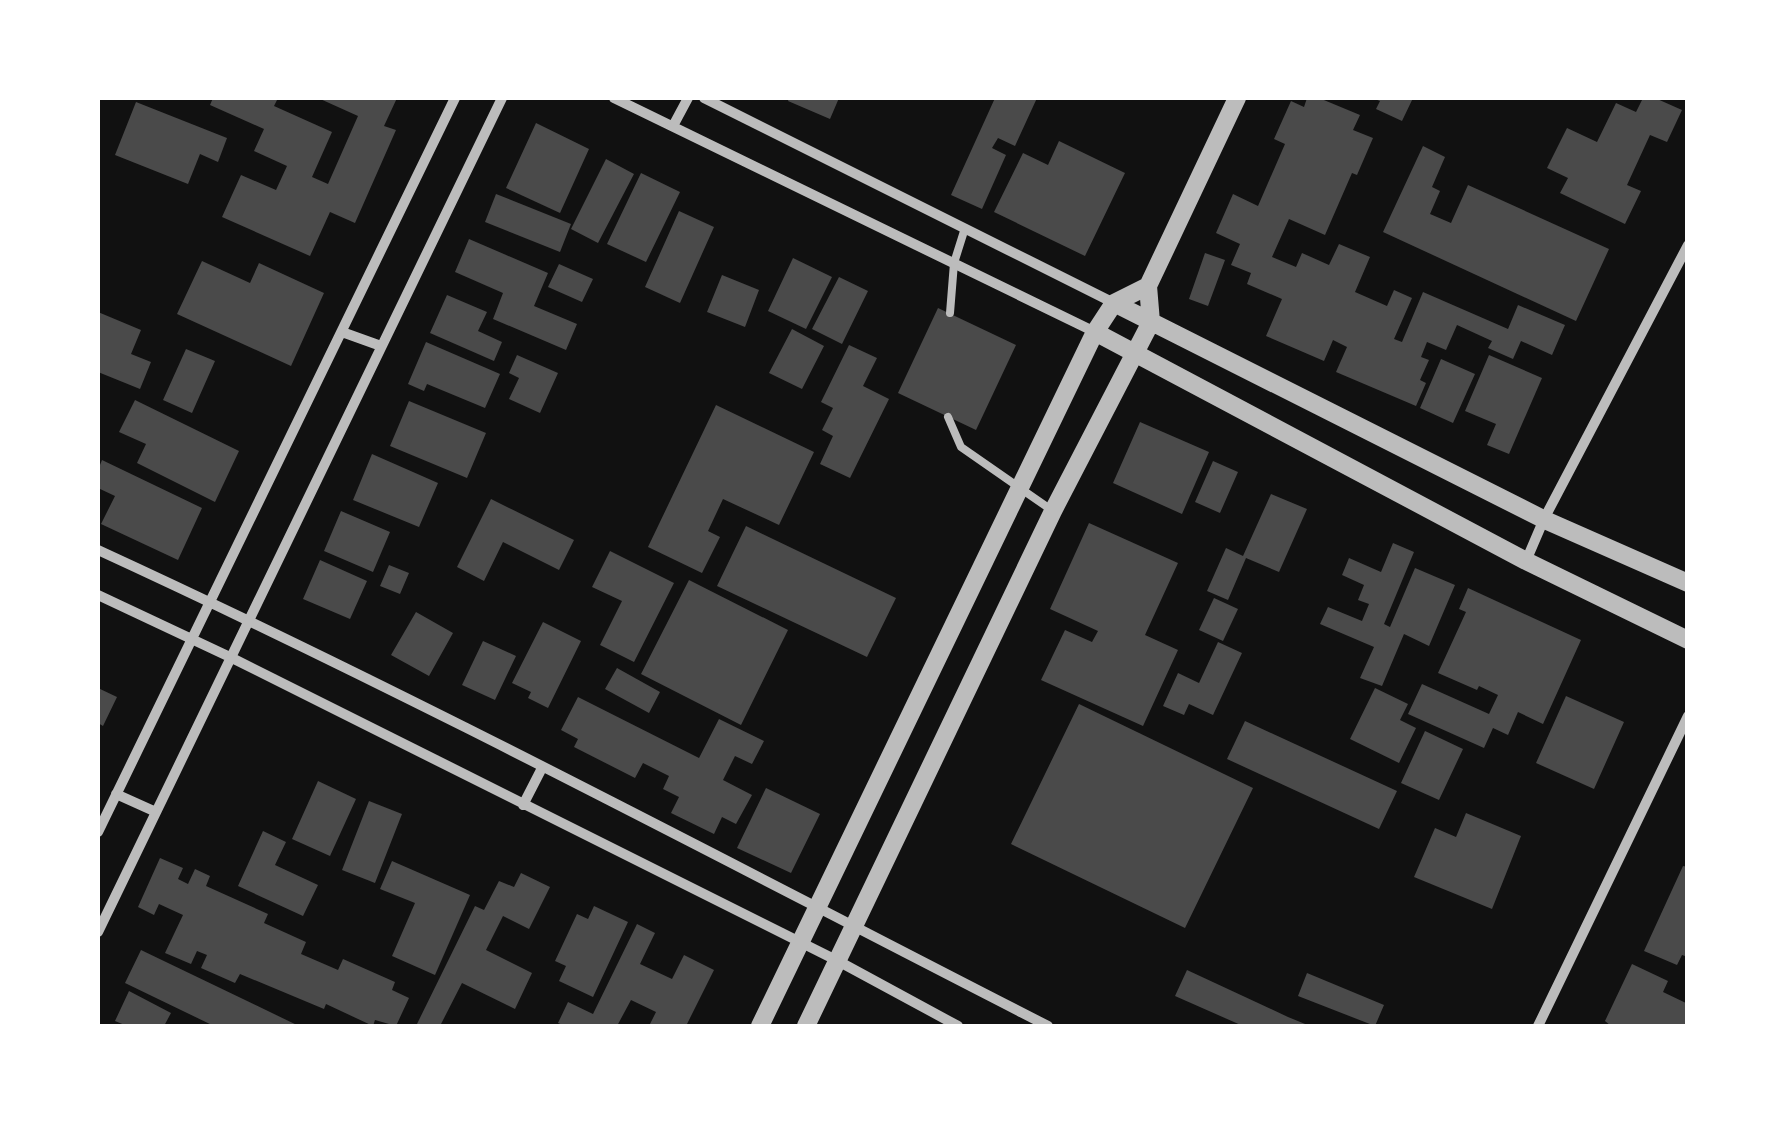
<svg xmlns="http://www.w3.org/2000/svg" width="1785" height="1124" viewBox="0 0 1785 1124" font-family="Roboto,sans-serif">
	<rect width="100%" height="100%" fill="#111"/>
	<!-- building -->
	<path fill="#4a4a4a" d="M213,98H278L274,106L332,132L312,177L328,184L358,116L318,98H397L384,126L396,130L355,223L330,212L310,256L222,217L241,175L276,190L287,166L254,151L264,129L210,105Z
		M789,98H839L830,119L788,101Z
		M995,98H1037L1015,146L998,138L992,148L1006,155L982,209L951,195Z
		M1307,98H1319L1360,115L1353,130L1373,138L1357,175L1352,173L1325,235L1289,219L1272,257L1296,267L1302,253L1329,265L1339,244L1370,257L1355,292L1387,306L1394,290L1412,298L1394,339L1402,342L1423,292L1508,329L1518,305L1565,325L1552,355L1521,341L1513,359L1488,348L1492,341L1457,325L1446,350L1427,342L1421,357L1429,360L1420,380L1426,383L1416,406L1336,372L1347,347L1333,340L1324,361L1266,336L1282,299L1247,284L1251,273L1231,265L1240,244L1216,233L1233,194L1258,206L1285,144L1274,139L1291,101L1304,107Z
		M1372,98H1413L1402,121L1376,109L1380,101Z
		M1643,98H1655L1682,110L1667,142L1650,135L1627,185L1641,191L1625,224L1560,193L1568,178L1547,168L1567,128L1597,142L1616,103L1636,112Z
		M136,102L227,138L218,162L200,154L188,184L115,155Z
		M536,123L589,149L560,213L506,188Z
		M1059,141L1125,173L1085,256L994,212L1023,153L1048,165Z
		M1423,146L1445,157L1432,187L1440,191L1430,214L1451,223L1468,185L1609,249L1576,321L1383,232Z
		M606,159L634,174L598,243L571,229Z
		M641,173L680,192L646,262L607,244Z
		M496,194L571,224L560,252L485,222Z
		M679,211L714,227L680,303L645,287Z
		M469,239L548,273L534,306L577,324L566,350L493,319L503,293L455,272Z
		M1205,253L1225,260L1208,306L1189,299Z
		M793,258L832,277L806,329L768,311Z
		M202,261L250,283L259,263L324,293L291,366L177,314Z
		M559,264L593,279L582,302L548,287Z
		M722,275L759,290L745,327L707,312Z
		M839,277L868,291L842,344L812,329Z
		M447,295L487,312L478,331L502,342L494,361L430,333Z
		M938,308L1016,345L976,430L898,393Z
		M98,312L141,330L131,354L151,362L140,389L98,372Z
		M792,329L824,346L802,389L769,373Z
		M426,342L500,374L485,408L427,384L424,391L408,384Z
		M849,345L877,358L863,386L889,399L850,478L820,464L833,436L822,430L833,408L821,402Z
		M186,349L215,361L192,413L163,400Z
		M517,355L558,373L540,413L509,399L519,378L509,373Z
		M1489,355L1542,378L1509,454L1487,445L1496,424L1465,411Z
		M1441,359L1475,374L1453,423L1420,408Z
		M135,400L239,451L215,502L137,463L146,444L119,432Z
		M409,401L486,433L467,478L390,446Z
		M716,405L814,452L779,525L723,499L708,531L720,537L702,573L648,547Z
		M1140,422L1209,452L1182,514L1113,483Z
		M372,454L438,483L419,527L353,500Z
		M102,460L202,508L178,560L101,524L115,496L98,488V470Z
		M1213,461L1238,472L1220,513L1195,502Z
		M1271,494L1307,509L1279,572L1246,558L1228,600L1207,591L1226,548L1243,556Z
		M491,499L574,540L559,570L503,542L484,581L457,567Z
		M341,511L390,532L373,572L324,551Z
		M1089,523L1178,563L1145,635L1178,650L1143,726L1041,680L1065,630L1092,642L1098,631L1050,609Z
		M746,526L896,598L867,657L717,586Z
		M1393,543L1414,552L1384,624L1390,627L1415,568L1455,585L1429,646L1404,634L1382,686L1360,678L1374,647L1320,624L1328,607L1362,621L1369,604L1358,600L1364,585L1342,575L1349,558L1381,572Z
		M610,551L674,583L634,662L600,645L622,601L592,587Z
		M320,560L367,581L350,619L303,599Z
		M389,565L409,573L400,594L380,586Z
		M689,580L788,630L741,725L641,674Z
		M1468,588L1581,640L1543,724L1518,712L1508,735L1493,728L1484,748L1408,714L1422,684L1489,714L1498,695L1479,686L1477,690L1438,673L1466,612L1459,609Z
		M1214,598L1238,609L1223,641L1199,630Z
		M416,612L453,633L429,676L391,655Z
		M543,622L581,641L548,708L528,698L531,692L512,683Z
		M483,641L516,656L495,700L462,685Z
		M1218,642L1242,653L1213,715L1189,704L1184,715L1163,706L1178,673L1199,683Z
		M617,668L660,692L649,713L605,689Z
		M98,688L117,697L103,726L98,723Z
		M1375,688L1408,704L1400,720L1416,728L1399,763L1350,739Z
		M1566,696L1624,722L1594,789L1536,763Z
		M578,697L699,758L719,719L764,741L752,764L735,756L723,780L752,795L736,824L722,817L714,834L671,813L679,797L663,789L669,776L643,763L635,778L574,747L578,739L561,730Z
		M1079,704L1253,788L1185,928L1011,844Z
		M1245,721L1397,791L1379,829L1227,759Z
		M1425,731L1463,749L1439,800L1401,783Z
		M318,781L356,799L330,856L292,839Z
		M766,788L820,814L791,873L737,848Z
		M369,801L402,814L375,883L342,870Z
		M1466,813L1521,836L1492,909L1414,877L1435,828L1456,837Z
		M263,831L286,842L275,865L318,885L303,916L238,886Z
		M160,858L183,868L178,879L188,884L195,869L210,876L206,886L268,914L264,923L306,942L301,954L338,970L343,959L395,982L392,990L409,998L396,1026L375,1020L373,1026L326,1004L324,1009L240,974L235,983L201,968L207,955L197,951L191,964L165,953L183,915L159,904L154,915L138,907Z
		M392,861L470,895L435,975L392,956L415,903L380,889Z
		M1683,866L1688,867V957L1682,955L1677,965L1644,951Z
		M521,873L550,887L529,929L503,916L486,950L532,973L515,1009L462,983L440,1026H416L475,906L484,910L499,881L514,887Z
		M594,906L628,922L593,997L559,981L566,966L555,961L577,914L588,919Z
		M637,924L655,933L640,964L672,979L684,955L714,970L686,1026H649L656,1012L631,1000L617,1026H565L558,1023L568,1002L593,1014Z
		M141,950L299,1026H214L125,983Z
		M1632,964L1668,981L1663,992L1688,1004V1026H1611L1605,1021Z
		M1187,970L1288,1017L1310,1026H1243L1175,996Z
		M1307,973L1384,1005L1375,1026L1298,996Z
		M129,991L171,1013L164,1026H127L115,1021Z"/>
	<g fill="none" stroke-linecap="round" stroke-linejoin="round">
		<!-- service -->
		<path stroke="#bcbcbc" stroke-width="8" d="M950,313L954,263L965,228
			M948,417L961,447L1053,511"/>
		<!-- minor -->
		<path stroke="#bcbcbc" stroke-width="10" d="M614,98L1095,332
			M704,98L1114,303
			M673,126L688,98
			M342,332L381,346
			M98,550C420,698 733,865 1048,1026
			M1526,561L1544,519L1688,245
			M98,595L232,658L838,961L958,1026
			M116,794L156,812
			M523,805L542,768
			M98,832L455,98
			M98,932L502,98
			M1538,1026L1688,716"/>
		<!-- tertiary -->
		<path stroke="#bcbcbc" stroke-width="18" d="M1114,303L1545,520L1688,583
			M1095,332L1526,561L1688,640
			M760,1026L1095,332L1114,303L1148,286
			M806,1026L1053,511L1151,322L1148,286L1237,98"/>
	</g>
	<!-- border -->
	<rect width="1785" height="1124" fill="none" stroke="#ffffff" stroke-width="200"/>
</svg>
